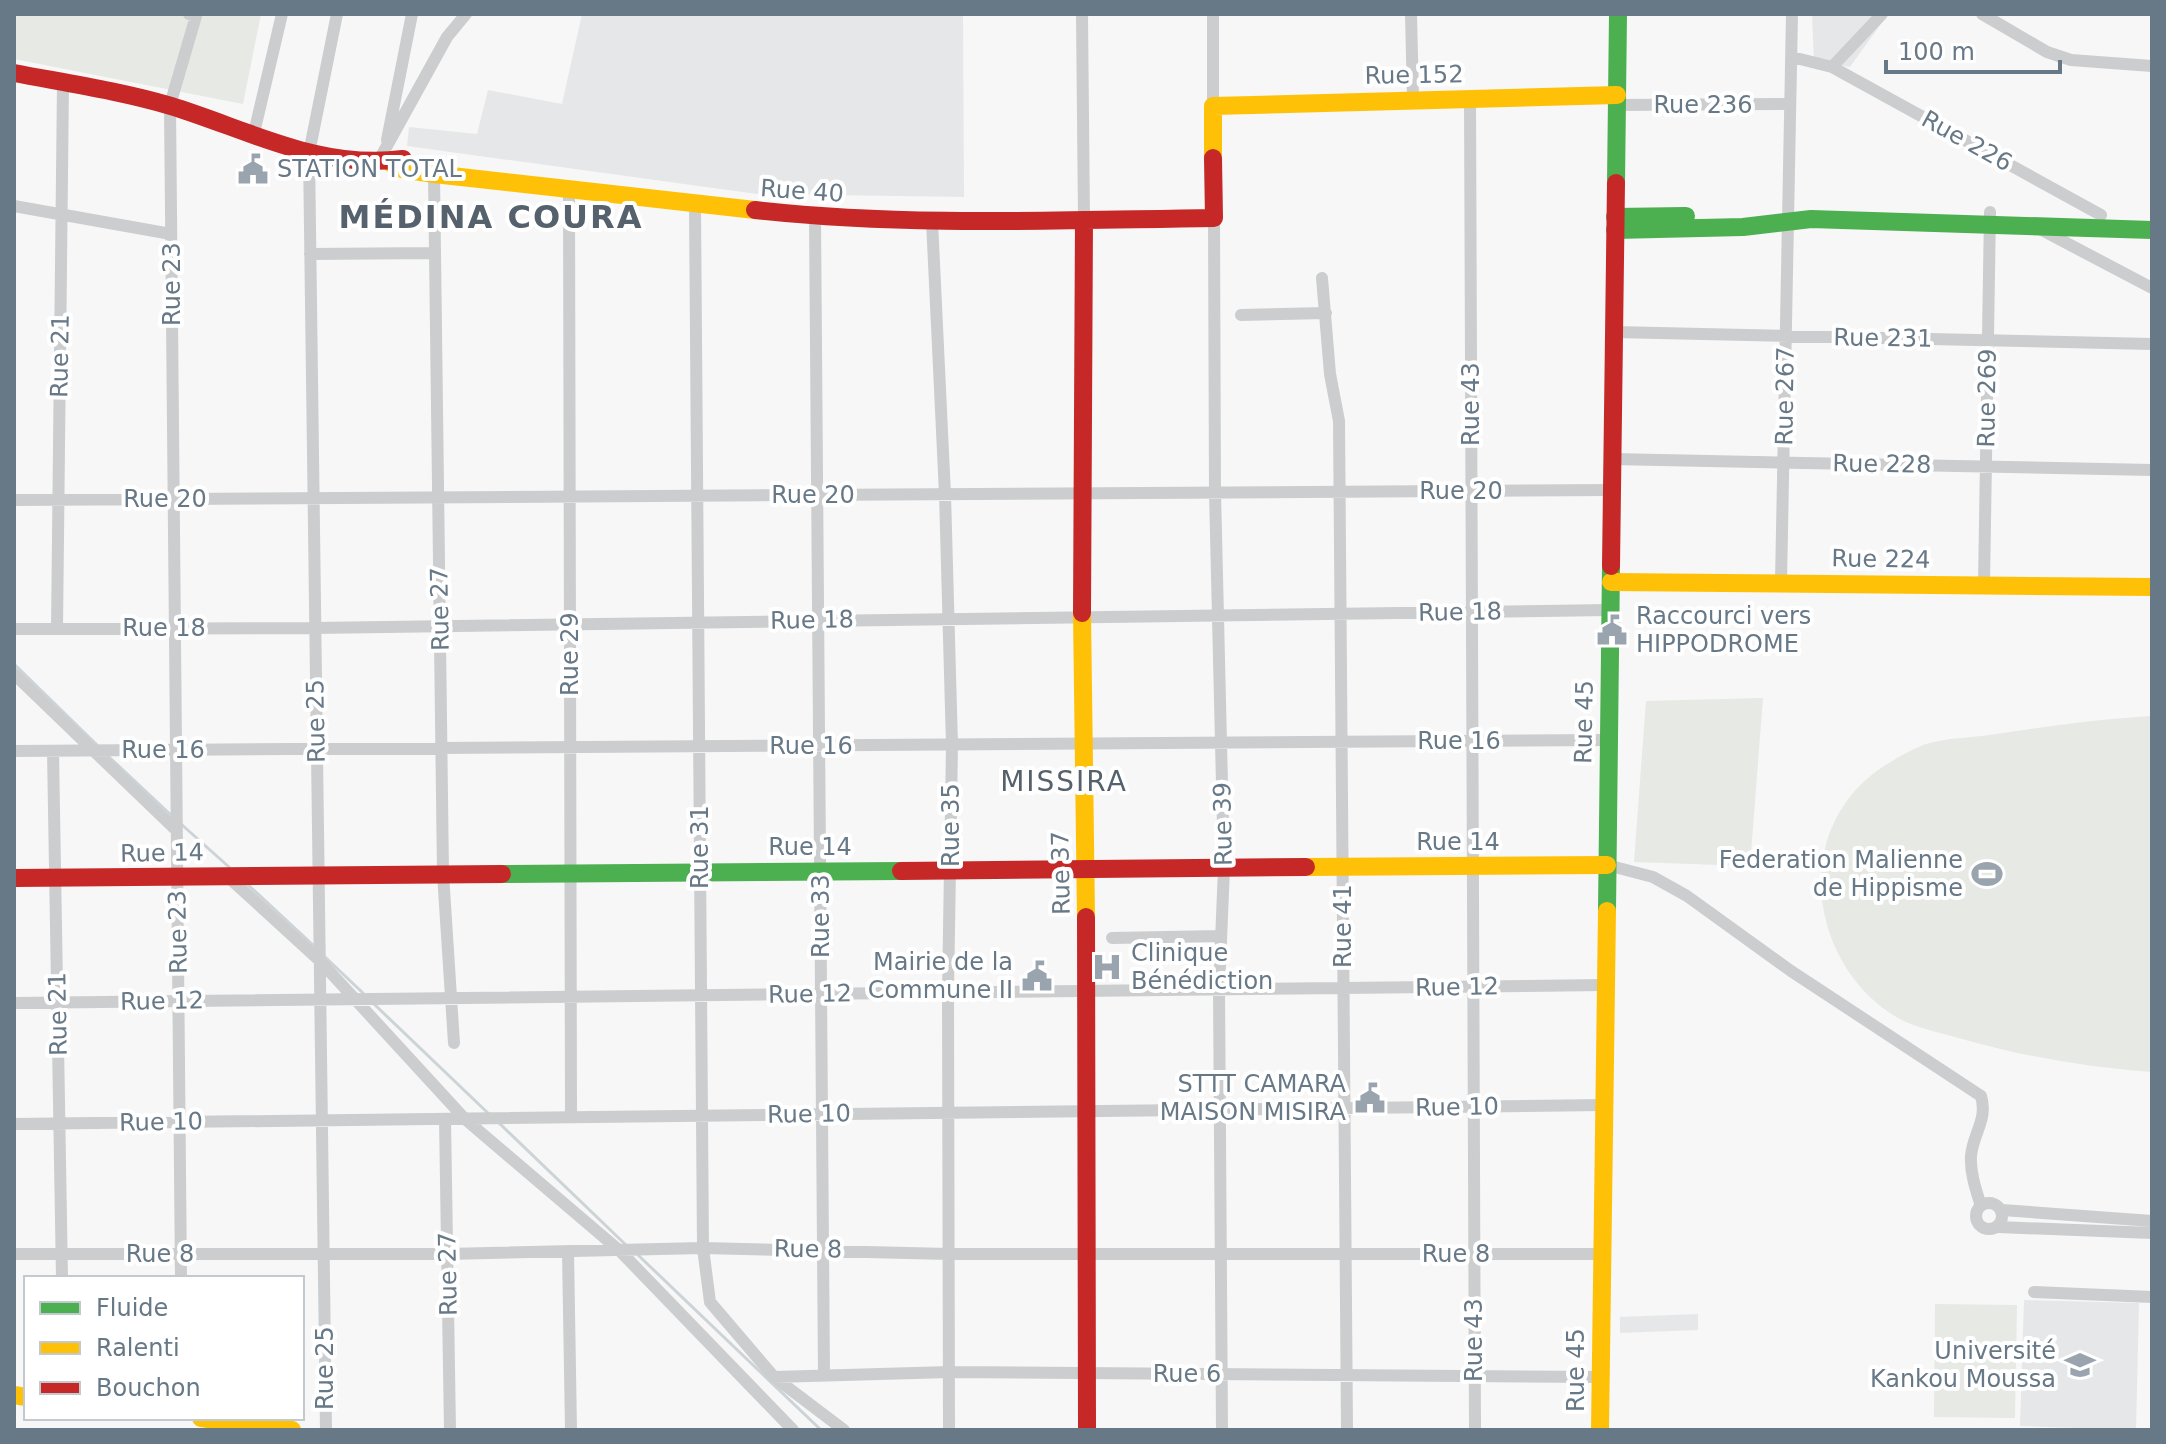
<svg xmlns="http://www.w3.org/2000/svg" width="2166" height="1444" viewBox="0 0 2166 1444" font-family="'DejaVu Sans',sans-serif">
	<rect width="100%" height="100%" fill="#f7f7f7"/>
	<!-- built -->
	<path fill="#e6e7e8" d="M582,14H963L964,197L757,194L407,146L409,127L477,134L488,90L562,104Z
		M1812,14H1888L1850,67L1814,62Z
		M2024,1300L2139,1303L2136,1430L2020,1426Z
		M1698,1314V1330L1620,1333V1317Z"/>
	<!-- garden -->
	<path fill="#e6e9e4" d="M14,14H261L243,104L14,59Z
		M1763,698L1750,866L1634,862L1646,701Z
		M2152,716V1072C2085,1067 2020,1056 1955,1037C1937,1032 1914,1027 1898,1018C1825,976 1796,872 1846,802C1865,775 1894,758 1923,745C1943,738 1969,738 1989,735C2044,727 2097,719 2152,716Z
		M1935,1304L2017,1305L2015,1418L1934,1417Z"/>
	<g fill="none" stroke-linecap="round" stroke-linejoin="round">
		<!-- stream -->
		<path stroke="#ccd4d8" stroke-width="3" d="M14,664L97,745
			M108,756L172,816
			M181,824L229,867
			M246,883L314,946
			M325,957L363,993
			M374,1004L490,1115
			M499,1123L626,1245
			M638,1255L821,1430"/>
		<!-- street -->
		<path stroke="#cccdce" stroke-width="12" d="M1082,14L1084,220
			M1411,14L1413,98
			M1982,14L2047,52L2071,60L2152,66
			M1792,57L1832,67L2101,215
			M1832,67L1882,14
			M1470,97L1475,1430
			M1617,105L1790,104
			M1213,106V14
			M254,133L282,14
			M387,140L412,14
			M378,162L447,37L466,14
			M434,174L443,874L454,1043
			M569,191L571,1117
			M14,206L171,234
			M695,206L703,1248L710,1302L774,1377L844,1430
			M815,217L824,1375
			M1214,218L1215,492L1224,868L1219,989L1222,1430
			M932,221L945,494L952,745L948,992L949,1430
			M2038,228L2152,288
			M310,254L435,253
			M1322,278L1330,374L1339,421L1347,1430
			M1241,315L1326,313
			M1614,332L2152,344
			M1612,459L2152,470
			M14,500L1612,490
			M1781,582L1792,14
			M1984,584L1990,212
			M14,629L314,628L1609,610
			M57,629L63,83
			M14,674L177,831
			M14,751L1608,740
			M53,751L62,1278
			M1607,865L1653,877L1687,896L1791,971L1981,1096C1988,1120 1973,1133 1971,1156C1970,1173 1976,1190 1981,1206
			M227,876L319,960L465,1119L620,1251L793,1430
			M1112,938L1221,936
			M14,1003L1605,985
			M445,1119L450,1430
			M14,1124L1603,1105
			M1976 1216a13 13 0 1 1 26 0a13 13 0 1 1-26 0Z
			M2002,1210L2152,1221
			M1998,1227L2152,1233
			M568,1251L571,1430
			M14,1254H447L703,1248L949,1254H1601
			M181,1278L170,105L196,16L189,14
			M2034,1292L2152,1297
			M774,1377L950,1372L1600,1377
			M326,1430L309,153L337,14"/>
		<!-- fast -->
		<path stroke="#4caf50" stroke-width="18" d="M1616,183L1618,14
			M1615,217L1686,216
			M1615,230L1743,227L1811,219L2152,230
			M502,874L901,871
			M1607,911L1611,566"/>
		<!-- slow -->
		<path stroke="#ffc107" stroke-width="18" d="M1213,158V106L1617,95
			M391,163L402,169L434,174L755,210
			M1611,582L2152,587
			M1082,613L1086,917
			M1306,867L1607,865
			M14,1395L26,1397
			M201,1418L292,1430
			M1600,1430L1607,911"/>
		<!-- jam -->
		<path stroke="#c62828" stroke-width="18" d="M14,73C66,83 120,91 171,106C249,130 319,170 403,159
			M755,210C907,227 1061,220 1214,218L1213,158
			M1611,566L1616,183
			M1082,613L1084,220
			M901,871L1306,867
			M14,878L502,874
			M1086,917L1087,1430"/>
	</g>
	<!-- icons -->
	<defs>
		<g id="civic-bare" transform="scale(2.4)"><path d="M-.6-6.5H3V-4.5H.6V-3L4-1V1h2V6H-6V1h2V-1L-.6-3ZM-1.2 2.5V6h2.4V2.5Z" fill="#99a4ae" stroke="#fff" stroke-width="2.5" paint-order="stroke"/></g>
		<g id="stadium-bare" transform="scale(2.4)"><path d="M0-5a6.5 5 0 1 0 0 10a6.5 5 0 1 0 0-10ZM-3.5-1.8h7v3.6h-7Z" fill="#99a4ae" stroke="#fff" stroke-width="2.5" paint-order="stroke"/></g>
		<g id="hospital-bare" transform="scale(2.4)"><path d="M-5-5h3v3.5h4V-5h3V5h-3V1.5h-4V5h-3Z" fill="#99a4ae" stroke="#fff" stroke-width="2.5" paint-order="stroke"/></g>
		<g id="university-bare" transform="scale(2.4)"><path d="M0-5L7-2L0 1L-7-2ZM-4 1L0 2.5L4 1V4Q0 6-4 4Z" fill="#99a4ae" stroke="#fff" stroke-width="2.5" paint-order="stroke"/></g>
	</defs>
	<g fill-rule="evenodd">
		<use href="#civic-bare" x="253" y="169"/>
		<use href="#civic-bare" x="1612" y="630"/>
		<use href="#stadium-bare" x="1987" y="874"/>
		<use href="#hospital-bare" x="1107" y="967"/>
		<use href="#civic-bare" x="1037" y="976"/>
		<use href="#civic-bare" x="1370" y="1098"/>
		<use href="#university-bare" x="2080" y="1365"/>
	</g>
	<g text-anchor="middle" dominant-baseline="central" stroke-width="8" stroke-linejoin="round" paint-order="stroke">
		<!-- street labels -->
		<g font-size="24" fill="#677887" stroke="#fff">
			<text transform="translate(1414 75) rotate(-1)">Rue 152</text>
			<text x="1703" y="105">Rue 236</text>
			<text transform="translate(1967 141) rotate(29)">Rue 226</text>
			<text transform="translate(802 191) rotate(4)">Rue 40</text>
			<text transform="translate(172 284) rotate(-90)">Rue 23</text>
			<text transform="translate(1883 338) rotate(1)">Rue 231</text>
			<text transform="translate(60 356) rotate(-89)">Rue 21</text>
			<text transform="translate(1785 396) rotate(-89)">Rue 267</text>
			<text transform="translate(1987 398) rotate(-89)">Rue 269</text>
			<text transform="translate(1471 404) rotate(-90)">Rue 43</text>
			<text transform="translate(1882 464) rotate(1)">Rue 228</text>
			<text x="1461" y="491">Rue 20</text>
			<text x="813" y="495">Rue 20</text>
			<text x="165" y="499">Rue 20</text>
			<text transform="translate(1881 559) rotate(1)">Rue 224</text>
			<text transform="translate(440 609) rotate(-91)">Rue 27</text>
			<text transform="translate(1460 612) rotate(-1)">Rue 18</text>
			<text transform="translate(812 620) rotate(-1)">Rue 18</text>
			<text x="164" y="628">Rue 18</text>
			<text transform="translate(570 654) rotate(-90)">Rue 29</text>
			<text transform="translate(316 721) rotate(-91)">Rue 25</text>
			<text transform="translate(1584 722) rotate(-89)">Rue 45</text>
			<text x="1459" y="741">Rue 16</text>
			<text x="811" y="746">Rue 16</text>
			<text x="163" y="750">Rue 16</text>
			<text transform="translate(1223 824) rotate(-91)">Rue 39</text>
			<text transform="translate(951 825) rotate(-90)">Rue 35</text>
			<text x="1458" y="842">Rue 14</text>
			<text transform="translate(700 847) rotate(-90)">Rue 31</text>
			<text x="810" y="847">Rue 14</text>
			<text transform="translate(162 853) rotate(-1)">Rue 14</text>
			<text transform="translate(1061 873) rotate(-91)">Rue 37</text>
			<text transform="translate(821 916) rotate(-90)">Rue 33</text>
			<text transform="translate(1343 926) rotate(-90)">Rue 41</text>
			<text transform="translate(178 932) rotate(-91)">Rue 23</text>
			<text transform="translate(1457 987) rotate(-1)">Rue 12</text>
			<text transform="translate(810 994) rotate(-1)">Rue 12</text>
			<text transform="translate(162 1001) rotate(-1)">Rue 12</text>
			<text transform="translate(58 1014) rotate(-91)">Rue 21</text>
			<text transform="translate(1457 1107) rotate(-1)">Rue 10</text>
			<text transform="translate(809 1114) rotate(-1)">Rue 10</text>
			<text transform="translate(161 1122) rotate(-1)">Rue 10</text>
			<text transform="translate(808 1249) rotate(1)">Rue 8</text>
			<text x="160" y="1254">Rue 8</text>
			<text x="1456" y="1254">Rue 8</text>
			<text transform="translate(448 1274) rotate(-91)">Rue 27</text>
			<text transform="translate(1474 1340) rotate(-90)">Rue 43</text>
			<text transform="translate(325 1368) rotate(-90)">Rue 25</text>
			<text transform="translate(1576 1370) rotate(-90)">Rue 45</text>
			<text x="1187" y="1374">Rue 6</text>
		</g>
		<!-- poi labels -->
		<g font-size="24" fill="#677887" stroke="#fff" text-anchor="end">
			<text x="277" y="169" text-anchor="start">STATION TOTAL</text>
			<text x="1636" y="616" text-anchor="start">Raccourci vers<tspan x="1636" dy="28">HIPPODROME</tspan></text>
			<text x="1963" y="860">Federation Malienne<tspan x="1963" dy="28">de Hippisme</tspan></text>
			<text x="1131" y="953" text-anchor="start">Clinique<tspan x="1131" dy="28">Bénédiction</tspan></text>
			<text x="1013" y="962">Mairie de la<tspan x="1013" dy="28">Commune II</tspan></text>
			<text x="1346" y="1084">STTT CAMARA<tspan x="1346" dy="28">MAISON MISIRA</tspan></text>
			<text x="2056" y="1351">Université<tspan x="2056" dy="28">Kankou Moussa</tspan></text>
		</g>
		<!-- quarter labels -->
		<g font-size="28" letter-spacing="2" fill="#55616c" stroke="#fff">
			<text x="1064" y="781">MISSIRA</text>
		</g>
		<!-- district labels -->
		<g font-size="32" font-weight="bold" letter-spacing="2" fill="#55616c" stroke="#fff">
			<text x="491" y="217">MÉDINA COURA</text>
		</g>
	</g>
	<!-- border -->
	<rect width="2166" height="1444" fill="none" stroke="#677887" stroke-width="32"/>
	<!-- legend -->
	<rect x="24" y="1276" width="280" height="144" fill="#ffffff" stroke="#c2c9cf" stroke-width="2"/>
	<rect x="40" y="1302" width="40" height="12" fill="#4caf50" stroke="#c2c9cf" stroke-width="2"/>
	<text x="96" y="1316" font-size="24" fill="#677887">Fluide</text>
	<rect x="40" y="1342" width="40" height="12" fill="#ffc107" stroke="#c2c9cf" stroke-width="2"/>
	<text x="96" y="1356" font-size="24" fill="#677887">Ralenti</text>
	<rect x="40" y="1382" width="40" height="12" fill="#c62828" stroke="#c2c9cf" stroke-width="2"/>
	<text x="96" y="1396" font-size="24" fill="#677887">Bouchon</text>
	<!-- scale -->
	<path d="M1886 60v12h174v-12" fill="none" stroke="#677887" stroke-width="4"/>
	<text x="1898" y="60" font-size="24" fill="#677887" stroke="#ffffff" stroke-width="6" paint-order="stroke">100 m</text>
</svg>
